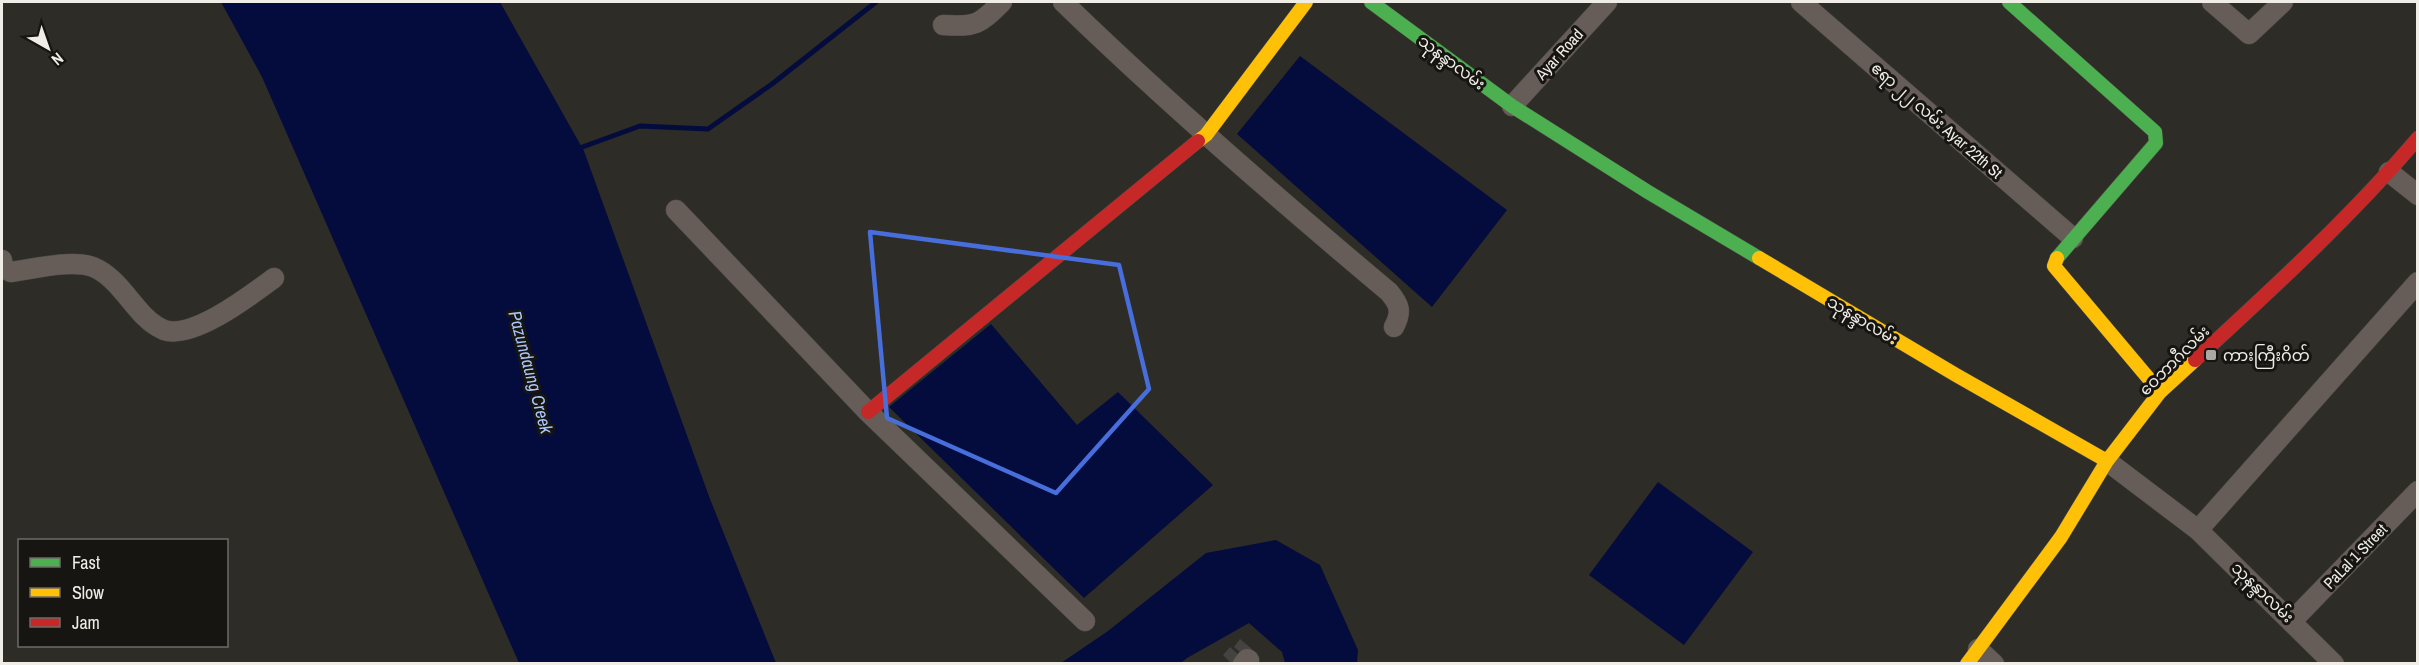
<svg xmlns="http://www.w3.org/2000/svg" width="2419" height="665" viewBox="0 0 2419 665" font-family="'Archivo Narrow','Noto Sans Myanmar',sans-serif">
	<rect width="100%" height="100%" fill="#2e2c26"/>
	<!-- water -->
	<path fill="#040c3d" d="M221,2H500L584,151L710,499L776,663H519L262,77Z
		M1300,56L1507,210L1432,307L1237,134Z
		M991,324L1077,425L1118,392L1213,485L1084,598L889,407Z
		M1658,482L1753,552L1684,645L1589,575Z
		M1276,540L1320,565L1358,650L1357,663H1285L1282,652L1249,623L1187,658L1181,663H1061L1108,631L1206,553Z"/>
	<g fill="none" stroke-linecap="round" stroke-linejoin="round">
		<!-- stream -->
		<path stroke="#040c3d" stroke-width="5" d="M577,149L640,126L708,129L772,84L876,2"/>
	</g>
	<!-- building -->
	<path fill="#454342" d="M1240,639L1252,649L1246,657L1234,647Z
		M1230,647L1242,658L1237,664H1232L1223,655Z"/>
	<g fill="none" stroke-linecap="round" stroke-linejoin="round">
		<!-- street casing -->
		<g stroke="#4c4a46" stroke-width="21">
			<path id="street" d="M1063,2C1167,103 1278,199 1389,292C1400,305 1402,312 1394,327
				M1801,2L2073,238
				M2212,2L2249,34L2283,2
				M943,25C976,27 979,25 1002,2
				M1512,106L1607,2
				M2389,172L2418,195
				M676,210L868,412L1085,621
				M2,260L3,268L11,272C34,269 72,259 93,267C111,274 124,293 136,307C144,317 152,325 164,330C193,340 251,295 274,278
				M2107,461L2198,530L2334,664
				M2198,530L2418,282
				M2292,621L2418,491
				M1978,649L1994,664
				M1243,664L1247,659L1249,660"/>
		</g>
		<!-- fast casing -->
		<g stroke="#4c4a46" stroke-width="15">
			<path id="fast" d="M1371,2L1512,106L1648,192L1759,258
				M2009,2L2155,132L2156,143L2057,258"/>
		</g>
		<!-- slow casing -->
		<g stroke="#4c4a46" stroke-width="15">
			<path id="slow" d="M1198,141L1206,135L1306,2
				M1759,258L1956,375L2107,461
				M2057,258L2054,266L2160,392
				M1967,664L2061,537L2107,461L2160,392L2195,360"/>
		</g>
		<!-- jam casing -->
		<g stroke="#4c4a46" stroke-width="15">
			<path id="jam" d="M2195,360C2272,289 2350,218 2418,138
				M868,412L1198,141"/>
		</g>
		<!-- street -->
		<use href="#street" stroke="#665d58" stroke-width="20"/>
		<!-- fast -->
		<use href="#fast" stroke="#4caf50" stroke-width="14"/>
		<!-- slow -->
		<use href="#slow" stroke="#ffc107" stroke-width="14"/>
		<!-- jam -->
		<use href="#jam" stroke="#c62828" stroke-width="14"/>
	</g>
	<!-- marked area -->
	<path fill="none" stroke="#476edb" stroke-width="4.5" stroke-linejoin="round" d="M870,232L1119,265L1149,389L1056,493L887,418Z"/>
	<!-- markers -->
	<rect fill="#aca9a3" stroke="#171511" stroke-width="2" x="2205" y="349" width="12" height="12" rx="3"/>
	<g text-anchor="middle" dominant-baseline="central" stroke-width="6" stroke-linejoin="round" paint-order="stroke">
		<!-- street labels -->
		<g font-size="16" fill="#f0ede7" stroke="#171511">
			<text transform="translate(1559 54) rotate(-48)">Ayar Road</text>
			<text transform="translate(1452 62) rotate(37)">သုနန္ဒာလမ်း</text>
			<text transform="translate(1937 120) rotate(41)">ဧရာ ၂၂ လမ်း Ayar 22th St</text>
			<text transform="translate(1863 320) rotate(31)">သုနန္ဒာလမ်း</text>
			<text transform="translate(2174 360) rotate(-45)">ဝေဘာဂီလမ်း</text>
			<text transform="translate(2355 556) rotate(-46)">PaLal 1 Street</text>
			<text transform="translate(2263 592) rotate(44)">သုနန္ဒာလမ်း</text>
		</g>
		<!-- poi labels -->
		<g font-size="16" fill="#f0ede7" stroke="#171511" text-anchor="start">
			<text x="2223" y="355">ကားကြီးဂိတ်</text>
		</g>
		<!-- water labels -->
		<g font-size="18" font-style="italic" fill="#aac7fb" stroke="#171511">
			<text transform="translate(531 372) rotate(75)">Pazundaung Creek</text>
		</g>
	</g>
	<!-- border -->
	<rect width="2419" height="665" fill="none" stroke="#f0ede7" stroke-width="6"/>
	<!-- legend -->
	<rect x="18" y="539" width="210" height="108" fill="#171511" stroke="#6e6b67" stroke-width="1.5"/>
	<rect x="30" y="558" width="30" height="9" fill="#4caf50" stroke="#6e6b67" stroke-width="1.5"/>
	<text x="72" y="569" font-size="18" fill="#f0ede7">Fast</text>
	<rect x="30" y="588" width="30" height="9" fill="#ffc107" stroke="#6e6b67" stroke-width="1.5"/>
	<text x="72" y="599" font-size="18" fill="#f0ede7">Slow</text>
	<rect x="30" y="618" width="30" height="9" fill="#c62828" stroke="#6e6b67" stroke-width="1.5"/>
	<text x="72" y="629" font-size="18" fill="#f0ede7">Jam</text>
	<!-- north arrow -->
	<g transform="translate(48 48) rotate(140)" stroke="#171511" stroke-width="4.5" paint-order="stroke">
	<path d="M0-4.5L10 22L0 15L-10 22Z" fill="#f0ede7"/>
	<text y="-9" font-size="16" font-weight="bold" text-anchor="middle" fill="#f0ede7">N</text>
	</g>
</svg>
